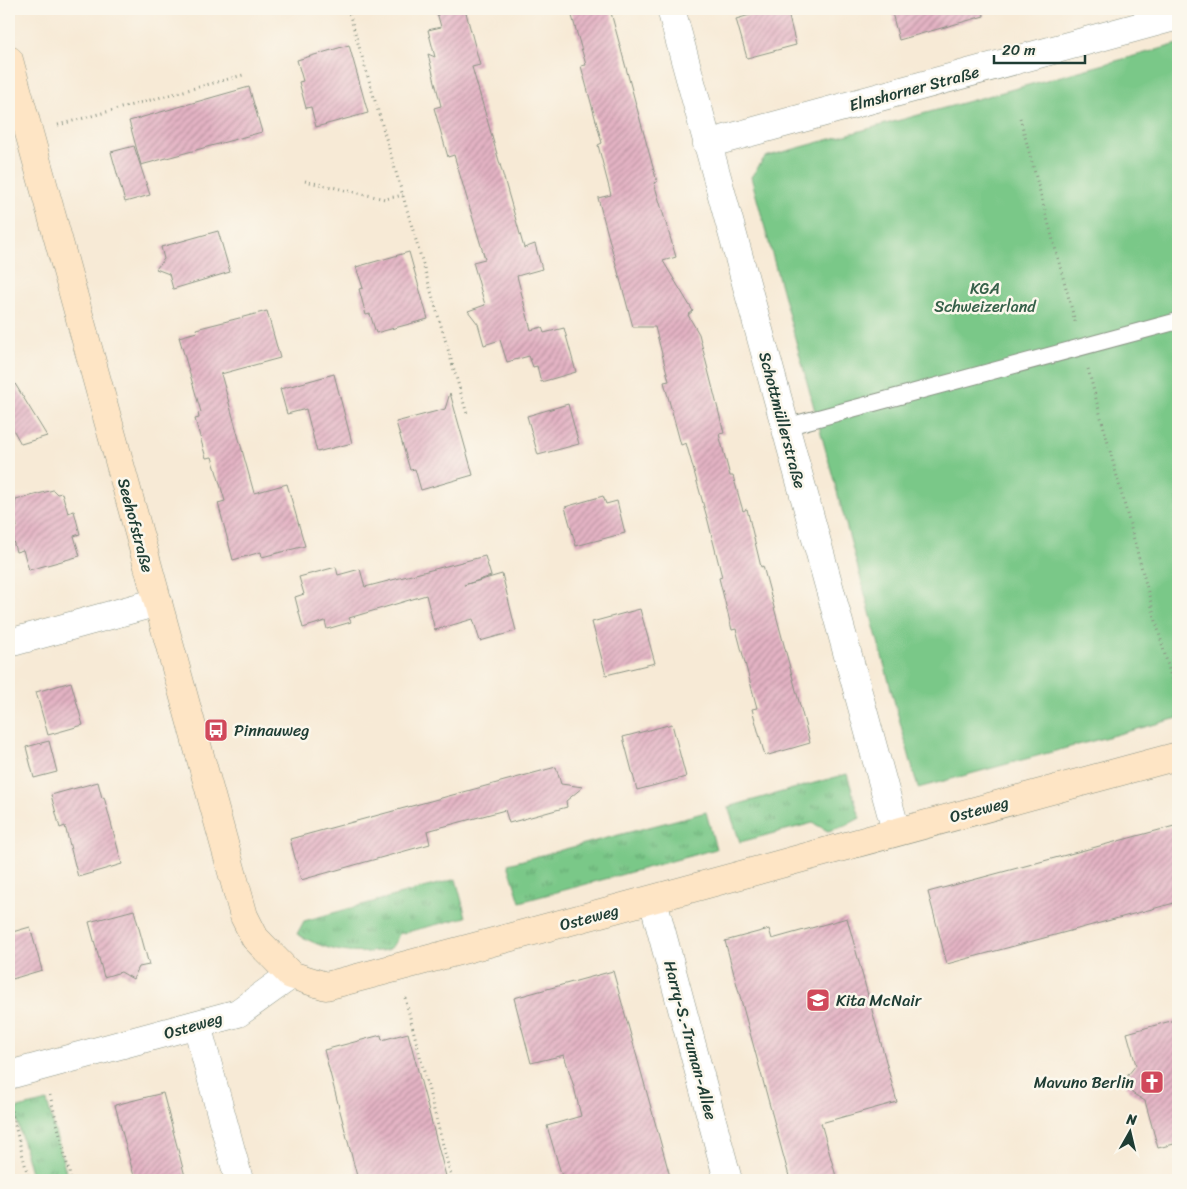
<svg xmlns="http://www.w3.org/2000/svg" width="1187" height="1189" viewBox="0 0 1187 1189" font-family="Sriracha,sans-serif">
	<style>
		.grass { fill: url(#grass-tufts); stroke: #4c825e }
		.garden { fill: #7ac888; stroke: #4c825e }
		.building { fill: url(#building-hatch) }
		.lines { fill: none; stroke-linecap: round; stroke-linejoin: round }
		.lane-casing { stroke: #8b9485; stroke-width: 18 }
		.street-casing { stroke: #8b9485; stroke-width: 29 }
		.secondary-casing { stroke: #8b9485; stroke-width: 29 }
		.path { stroke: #8b9485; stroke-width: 3; stroke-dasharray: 1 4; stroke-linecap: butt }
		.lane { stroke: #fff; stroke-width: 16 }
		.street { stroke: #fff; stroke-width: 28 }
		.secondary { stroke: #fee5c5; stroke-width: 28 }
		.labels { text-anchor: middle; stroke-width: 5; stroke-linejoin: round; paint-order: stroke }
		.street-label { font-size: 16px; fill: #1f3d34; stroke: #fbf7ec }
		.park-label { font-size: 16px; fill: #366049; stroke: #fbf7ec }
		.poi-label { font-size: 16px; fill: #1f3d34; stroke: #fbf7ec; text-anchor: start }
	</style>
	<defs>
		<pattern id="grass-tufts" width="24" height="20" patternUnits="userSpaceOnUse" patternTransform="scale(1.25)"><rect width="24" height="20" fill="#7ac888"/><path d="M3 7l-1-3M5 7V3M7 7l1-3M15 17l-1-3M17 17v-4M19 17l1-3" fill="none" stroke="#63a470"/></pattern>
		<pattern id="building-hatch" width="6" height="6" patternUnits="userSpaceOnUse" patternTransform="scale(1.25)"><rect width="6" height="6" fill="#e4b3c4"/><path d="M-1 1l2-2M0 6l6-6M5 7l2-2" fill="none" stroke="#b893a0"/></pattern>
	</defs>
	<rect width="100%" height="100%" fill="#fbf7ec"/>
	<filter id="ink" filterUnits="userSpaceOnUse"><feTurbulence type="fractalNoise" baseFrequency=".02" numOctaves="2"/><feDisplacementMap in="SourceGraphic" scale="10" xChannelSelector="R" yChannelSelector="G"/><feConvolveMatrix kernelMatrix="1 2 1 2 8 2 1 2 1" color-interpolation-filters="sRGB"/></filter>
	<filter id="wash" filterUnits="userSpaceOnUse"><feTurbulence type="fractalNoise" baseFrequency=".0096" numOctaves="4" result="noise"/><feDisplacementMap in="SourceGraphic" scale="20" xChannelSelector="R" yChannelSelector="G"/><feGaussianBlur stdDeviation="1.12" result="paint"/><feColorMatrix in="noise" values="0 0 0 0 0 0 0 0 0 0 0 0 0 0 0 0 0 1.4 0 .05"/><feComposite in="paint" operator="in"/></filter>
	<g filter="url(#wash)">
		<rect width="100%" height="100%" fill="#f7ead6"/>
		<!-- grass -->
		<path class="grass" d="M847 774 860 818 845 826 828 831 813 823 740 842 728 807Z
			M706 812 716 849 520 902 508 864Z
			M456 879 466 917 399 934C397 939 394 944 391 948 387 951 380 951 376 951 348 956 321 948 297 934L304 921Z
			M47 1101 68 1180H33L14 1109Z"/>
		<!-- garden -->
		<path class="garden" d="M1178 44V718L918 788 751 177 765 157Z"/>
		<g id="blocks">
			<!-- building -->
			<path class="building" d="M436 9H465L480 65 472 67 524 248 535 244 542 269 517 276 531 330 542 327 544 333 564 328 576 372 541 382 537 366 533 367 529 356 507 362 500 340 484 345 478 324 468 311 485 305 473 262 485 259 454 155 448 157 434 108 441 106 428 54 435 57 428 30 441 27Z
				M570 9H610L657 182 654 183 676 257 663 261 693 311 688 315 699 334 724 433 719 434 730 476H733L743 511 747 509 761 567 763 566 810 743 765 756 752 709 757 708 736 629 732 630 719 578 722 577 708 521 686 443 681 445 664 382 669 381 655 327H633L598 198 611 195 598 145 602 143 581 66 586 65Z
				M756 9H787L796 45 747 58 736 19 757 13Z
				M891 9H983L984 16 899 40Z
				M349 45 368 113 316 127 311 107 306 108 299 82 303 81 297 60Z
				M249 87 262 132 141 165 129 121Z
				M134 146 150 195 125 202 111 152Z
				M218 231 230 272 173 289 169 274 156 269 164 259 161 247Z
				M409 252 428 319 376 333 370 314 366 315 359 289 363 288 356 267Z
				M267 311 280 358 221 374 254 493 287 484 305 546 262 557 261 552 233 560 218 503 225 501 212 457 206 458 195 419 199 418 198 413 201 412 179 337 197 332 196 329Z
				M9 374 47 436 21 444 9 422Z
				M334 374 352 443 317 452 306 409 287 414 280 389Z
				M450 393 473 475 421 490 415 469 410 470 396 422 445 409Z
				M568 404 579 444 538 455 527 416Z
				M53 490 57 494 62 493 68 513 74 511 80 534 74 536 80 556 29 570 23 550 16 552 10 529 17 527 11 506H15L16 500Z
				M603 496 606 504 617 501 625 533 576 546 565 507Z
				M485 556 491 576 464 585 502 574 516 631 480 641 473 619 435 630 426 595 349 618 351 622 327 629 325 621 303 628 295 597 304 594 299 577 336 567 338 575 360 569 365 587Z
				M640 609 655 663 606 675 592 622Z
				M71 682 83 725 48 735 36 692Z
				M672 724 686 777 637 790 623 737Z
				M49 741 57 772 34 778 26 747Z
				M556 767 561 784 583 787 566 801 567 807 509 823 505 810 427 831 430 844 301 880 290 839Z
				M98 782 102 798 104 797 122 864 78 877 65 826 60 828 51 795Z
				M1178 825V902L947 964 928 892Z
				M134 910 149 965 139 967 133 979 121 972 104 977 89 922Z
				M847 918 897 1102 821 1123 837 1180H790L725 941 769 929 772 939Z
				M30 927 42 970 9 980V933Z
				M613 971 640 1068 671 1180H563L547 1126 581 1116 574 1087 564 1055 531 1063 514 998Z
				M1178 1019V1143L1158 1148 1145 1101 1132 1093 1126 1085 1128 1075 1136 1065 1127 1033Z
				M408 1033 447 1180H358L324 1050 381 1035 382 1040Z
				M163 1093 186 1180H135L115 1105Z"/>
		</g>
	</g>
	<g filter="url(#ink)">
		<use href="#blocks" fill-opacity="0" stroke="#8b9485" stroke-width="1"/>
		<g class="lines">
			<!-- lane casing -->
			<g class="lane-casing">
				<path id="lane" d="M785 427 1178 321"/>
			</g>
			<!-- street casing -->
			<g class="street-casing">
				<path id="street" d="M671 9 896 831
					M707 144 1178 16
					M9 643 158 602
					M653 900 728 1180
					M197 1025 239 1180
					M9 1075 238 1013 291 975"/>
			</g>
			<!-- secondary casing -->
			<g class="secondary-casing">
				<path id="secondary" d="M9 60 244 916 255 938 291 975 326 986C611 912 894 832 1178 756"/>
			</g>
			<!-- path -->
			<path class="path" d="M348 9 467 414
				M1020 118 1076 325
				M58 125 243 75
				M305 181 385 199 403 195
				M1088 369 1175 692
				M405 998 452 1180
				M50 1095 71 1180
				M10 1106 29 1180"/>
			<!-- lane -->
			<use href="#lane" class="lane"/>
			<!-- street -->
			<use href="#street" class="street"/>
			<!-- secondary -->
			<use href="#secondary" class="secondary"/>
		</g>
	</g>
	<!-- icons -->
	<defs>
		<g id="bus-square" transform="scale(1.25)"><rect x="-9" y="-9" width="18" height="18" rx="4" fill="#d1495b" stroke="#fbf7ec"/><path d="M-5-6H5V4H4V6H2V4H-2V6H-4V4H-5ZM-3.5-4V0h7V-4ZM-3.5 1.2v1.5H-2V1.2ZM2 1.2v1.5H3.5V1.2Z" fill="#fff"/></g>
		<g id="school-square" transform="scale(1.25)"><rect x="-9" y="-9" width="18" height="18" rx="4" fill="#d1495b" stroke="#fbf7ec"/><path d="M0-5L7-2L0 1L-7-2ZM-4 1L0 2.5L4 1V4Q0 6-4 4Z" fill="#fff"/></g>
		<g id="church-square" transform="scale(1.25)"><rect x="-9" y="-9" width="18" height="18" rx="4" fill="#d1495b" stroke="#fbf7ec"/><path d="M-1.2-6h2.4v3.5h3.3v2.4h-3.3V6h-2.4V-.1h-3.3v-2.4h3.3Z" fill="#fff"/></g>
	</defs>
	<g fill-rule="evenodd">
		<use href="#bus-square" x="216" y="730"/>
		<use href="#school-square" x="818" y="1000"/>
		<use href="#church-square" x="1152" y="1082"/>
	</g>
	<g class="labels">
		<!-- street labels -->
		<g class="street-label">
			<text transform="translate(914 88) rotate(-15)" y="6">Elmshorner Straße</text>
			<text transform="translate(783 420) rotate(75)" y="6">Schottmüllerstraße</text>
			<text transform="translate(136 525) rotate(75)" y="6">Seehofstraße</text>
			<text transform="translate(979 809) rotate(-15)" y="6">Osteweg</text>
			<text transform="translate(589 917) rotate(-15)" y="6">Osteweg</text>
			<text transform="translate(193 1025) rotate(-16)" y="6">Osteweg</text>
			<text transform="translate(691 1040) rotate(75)" y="6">Harry-S.-Truman-Allee</text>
		</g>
		<!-- park labels -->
		<g class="park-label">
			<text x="985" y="294">KGA<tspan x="985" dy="18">Schweizerland</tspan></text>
		</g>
		<!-- poi labels -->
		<g class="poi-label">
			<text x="234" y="736">Pinnauweg</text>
			<text x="836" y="1006">Kita McNair</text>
			<text x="1134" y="1088" text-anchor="end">Mavuno Berlin</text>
		</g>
	</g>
	<!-- margin -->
	<rect width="1187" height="1189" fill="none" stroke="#fbf7ec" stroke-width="30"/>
	<!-- north arrow -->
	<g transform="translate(1130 1132) rotate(8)" stroke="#fbf7ec" stroke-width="4" paint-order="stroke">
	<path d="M0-4L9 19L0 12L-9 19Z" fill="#1f3d34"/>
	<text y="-8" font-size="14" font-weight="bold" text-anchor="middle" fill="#1f3d34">N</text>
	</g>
	<!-- scale -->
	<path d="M994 55v8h91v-8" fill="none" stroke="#1f3d34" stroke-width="2.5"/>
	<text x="1002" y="55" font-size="15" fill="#1f3d34" stroke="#fbf7ec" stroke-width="4" paint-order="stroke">20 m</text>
</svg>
